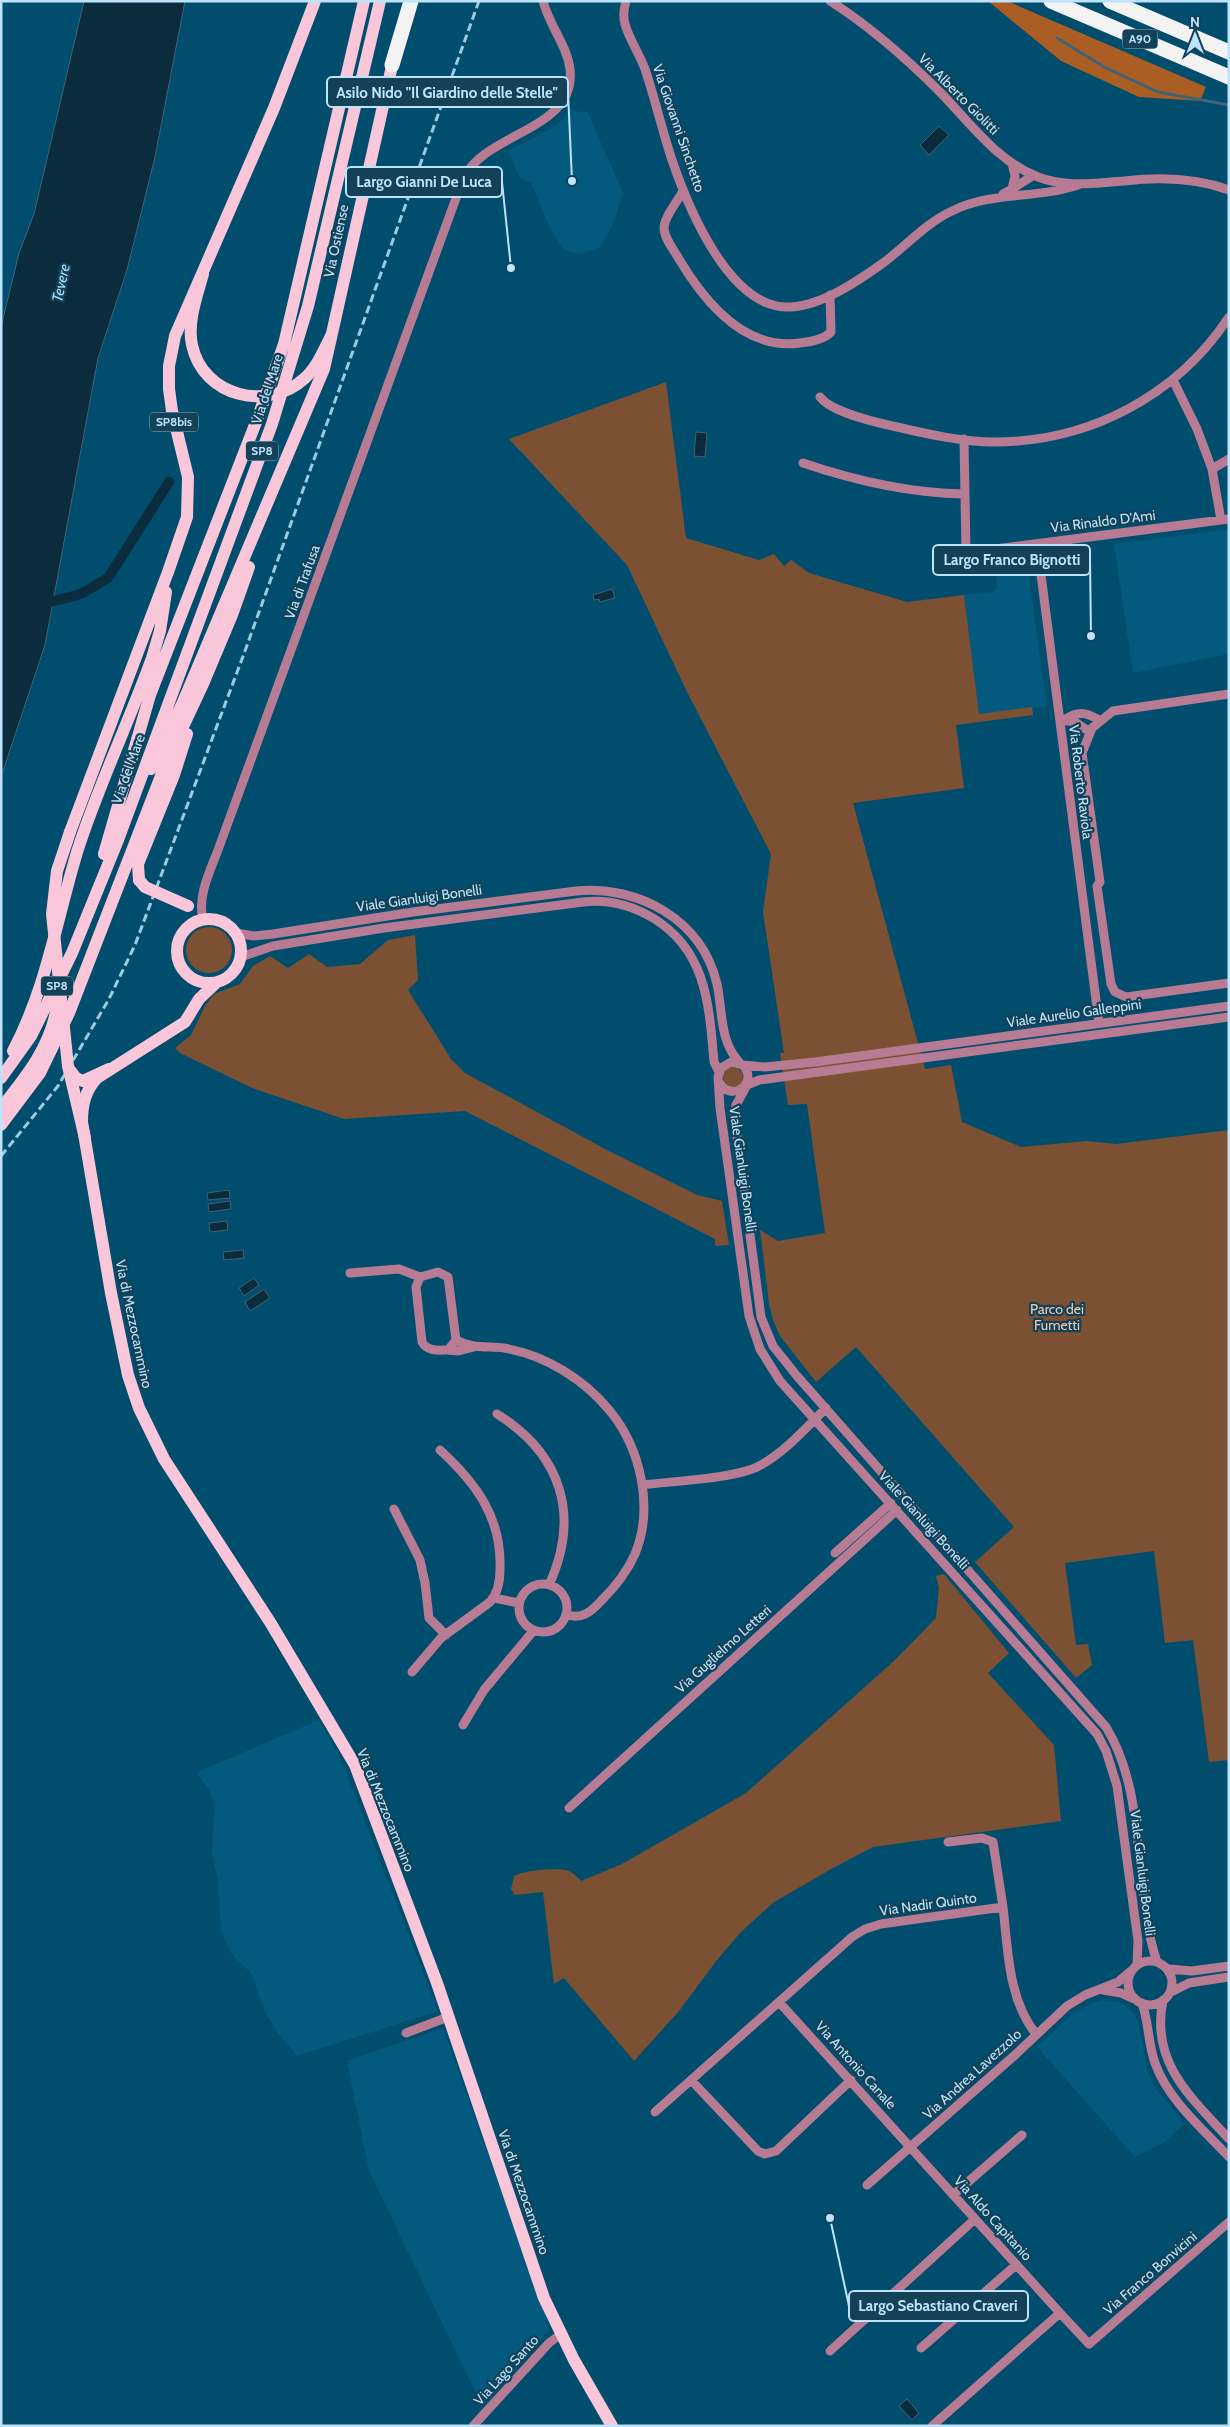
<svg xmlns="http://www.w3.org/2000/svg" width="1230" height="2427" viewBox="0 0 1230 2427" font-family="Cabin,sans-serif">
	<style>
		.built { fill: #045a7e }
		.green { fill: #7c5032 }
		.forest { fill: #aa5e23 }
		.water { fill: #0b2c3c; stroke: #406376 }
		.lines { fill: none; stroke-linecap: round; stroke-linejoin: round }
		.stream { stroke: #406376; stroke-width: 3 }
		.canal { stroke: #0b2c3c; stroke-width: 10 }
		.minor { stroke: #b77b93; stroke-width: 9 }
		.major { stroke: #f9c7d9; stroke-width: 12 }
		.highway { stroke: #f3f3f3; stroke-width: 15 }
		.rail { stroke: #9ccae3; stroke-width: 3; stroke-dasharray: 8 4; stroke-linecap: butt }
		.major-bridge { stroke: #f9c7d9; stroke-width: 12 }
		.labels { text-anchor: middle; stroke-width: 4.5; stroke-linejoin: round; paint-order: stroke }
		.shield { fill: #134158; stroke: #8ab3cb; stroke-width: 1 }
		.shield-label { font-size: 12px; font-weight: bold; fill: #bde4fc }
		.street-label { font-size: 14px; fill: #bde4fc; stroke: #134158 }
		.park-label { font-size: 14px; fill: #f1c7ac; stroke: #134158 }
		.water-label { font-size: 15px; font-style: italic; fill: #afddf8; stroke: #134158 }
		.leader { fill: none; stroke: #bde4fc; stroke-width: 2 }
		.callout-dot { fill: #bde4fc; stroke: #134158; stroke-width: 2 }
		.callout { fill: #134158; stroke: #bde4fc; stroke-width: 2 }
		.callout-label { font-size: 15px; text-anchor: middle; font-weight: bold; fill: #bde4fc }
	</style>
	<rect width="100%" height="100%" fill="#004d6d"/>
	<!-- built -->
	<path class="built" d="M570 108 579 112 587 111 623 193 612 226 600 247 581 254 564 250 550 228 531 183 520 178 508 151 556 126 564 118Z
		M1229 529V654L1133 673 1114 544Z
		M996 560 1018 563 1023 566 1029 577 1047 706 979 714 964 595 993 592 997 588Z
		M319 1720 342 1762 438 2011 297 2056 278 2033 263 2009 252 1974 232 1955 221 1932 218 1881 212 1853 214 1805 209 1789 198 1774 200 1771Z
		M1103 2000 1123 2003 1134 2014 1138 2022 1148 2073 1156 2089 1185 2124 1163 2143 1135 2157 1037 2047 1074 2013 1092 2003Z
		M443 2028 550 2329 483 2408 369 2171 347 2061Z"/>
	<!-- green -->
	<path class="green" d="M666 382 686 538 759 560 774 554 784 566 791 560 809 573 907 602 964 595 979 714 1032 707 1033 715 956 725 964 788 853 803 925 1069 951 1065 962 1122 1021 1147 1087 1141 1116 1144 1229 1130V1760L1209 1762 1193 1640 1165 1643 1154 1551 1065 1563 1076 1645 1088 1644 1092 1665 1076 1678 975 1562 1014 1527 856 1347 816 1382 780 1336 773 1320 769 1303 760 1230 778 1241 825 1233 807 1104 788 1105 780 1053H784L763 912 771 854 688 694 627 565 509 439Z
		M186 950a23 23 0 1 1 46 0a23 23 0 1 1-46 0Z
		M415 935 418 980 408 990 451 1059 465 1073 607 1150 697 1195 722 1201 729 1245 715 1246V1239L465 1111 344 1119 252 1088 180 1053 175 1048 191 1035 205 1006 214 994 240 984 253 966 270 956 288 968 309 954 327 967 360 964 388 940Z
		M723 1077a10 10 0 1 1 20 0a10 10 0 1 1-20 0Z
		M944 1574 1009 1653 988 1673 1054 1745 1061 1821 873 1847 833 1868 774 1902 740 1933 717 1960 679 2011 634 2061 564 1978 554 1984 543 1892 515 1895 511 1889 514 1876C524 1870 554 1868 566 1870 571 1871 578 1877 581 1881L622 1864 746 1793 895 1660 936 1618 939 1588 936 1576Z"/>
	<!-- forest -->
	<path class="forest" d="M988 1H1007L1206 87 1200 101 1139 97 1061 61Z"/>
	<!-- water -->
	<path class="water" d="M84 1H185L155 157 127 270 98 358 45 645 1 777V327L19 253 34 214Z
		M939 126 949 135 929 155 920 145Z
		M696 432 707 433 705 457 694 456Z
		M612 589 615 598 600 602 599 599 594 600 593 595Z
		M229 1190 230 1198 208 1200 207 1193Z
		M230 1201 231 1209 209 1212 208 1204Z
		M227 1221 228 1230 210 1232 209 1223Z
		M243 1250 244 1258 224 1260 223 1252Z
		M254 1278 259 1285 244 1296 239 1288Z
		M264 1289 270 1298 250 1311 245 1302Z
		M907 2399 919 2413 912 2420 899 2406Z"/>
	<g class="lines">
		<!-- stream -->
		<path class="stream" d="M1057 38 1106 68 1158 92 1229 105"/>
		<!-- canal -->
		<path class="canal" d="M39 605 81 594 108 578 169 482"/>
		<!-- minor -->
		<path class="minor" d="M626 1C624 8 623 17 625 24 629 39 639 53 645 69 655 99 662 130 672 160 688 207 730 311 791 307 823 305 858 281 883 263 906 246 926 223 952 211 992 191 1037 199 1078 185
			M830 1C871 27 907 59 941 93 970 123 997 161 1038 177 1067 188 1094 183 1124 181 1158 177 1196 178 1229 190
			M1012 189 1034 175
			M683 191C678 201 664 217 664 228 664 238 674 250 679 259 704 301 744 351 800 343 810 342 824 339 831 332L830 295
			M1003 194 1012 189 1015 176 1012 163
			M1173 380 1197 429 1212 469 1221 520
			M820 397C831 412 878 423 897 427 927 434 963 442 994 442 1089 442 1177 396 1229 317
			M964 439 966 553
			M803 463C856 481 908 493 964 494
			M1212 469 1229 459
			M1037 544 1099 1023
			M980 551 1229 519
			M1229 694 1113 711 1092 728 1082 753 1100 882 1097 886 1111 984 1115 992 1126 997 1229 983
			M1066 719C1079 710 1088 713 1101 721
			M1062 720 1075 722 1090 732
			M203 919C197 897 210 871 218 850L463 179C484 132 577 131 570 69 567 45 549 25 543 1
			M236 933 254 936 273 934 413 912 576 891C639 885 702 920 717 984 723 1012 719 1041 740 1063
			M241 957 273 946 384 928 583 902C608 899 631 905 653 918 707 951 709 1005 714 1062L719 1072
			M743 1065 765 1067 815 1062 1229 1006
			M718 1080C728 1104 760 1085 743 1065L731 1062 721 1068 718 1077 720 1108 749 1316 760 1349 780 1381 1097 1734 1106 1751 1117 1786 1138 1941 1137 1965
			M438 1272 448 1277 456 1340 448 1350C438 1350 428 1352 422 1342L416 1287 420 1277Z
			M350 1273 399 1269 420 1277
			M456 1340C472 1349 487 1346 504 1348 545 1355 584 1379 610 1411 641 1449 654 1508 635 1554 627 1572 615 1587 602 1600 592 1611 581 1621 566 1614
			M448 1350 458 1351 474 1347
			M497 1414C561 1454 581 1515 549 1585
			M642 1485C672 1481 734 1479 759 1466 784 1453 806 1428 826 1408
			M394 1509 420 1560 425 1583 429 1618 446 1635
			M835 1553 891 1503
			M519 1608a24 24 0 1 1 48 0a24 24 0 1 1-48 0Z
			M494 1598 519 1603
			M412 1672 441 1638 490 1602C498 1593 500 1581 500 1569 502 1518 476 1483 440 1450
			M463 1725 484 1690 534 1630
			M569 1808 897 1510
			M948 1842 982 1838 993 1842 1003 1907
			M1128 1983a22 22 0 1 1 44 0a22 22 0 1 1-44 0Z
			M1157 1962C1132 1887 1148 1795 1106 1727L797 1376 773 1346 761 1317 734 1115 736 1105 747 1085 759 1080 1229 1017
			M1169 1969 1192 1971 1229 1966
			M1103 1990 1121 1993 1134 1999
			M1171 1992 1189 1983 1229 1977
			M1163 2000C1150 2063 1191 2097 1229 2139
			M779 2002 1060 2313
			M1142 2003C1149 2023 1148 2044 1155 2063 1168 2100 1203 2129 1229 2157
			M406 2033 448 2017
			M691 2080 758 2151 765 2154 776 2151 851 2080
			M655 2112 852 1937 865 1929 881 1924 1003 1907C1008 1950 1008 1999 1036 2034
			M867 2185 1015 2055 1067 2006 1085 1995 1118 1982 1131 1971
			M953 2195 1022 2135
			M921 2348 1016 2265
			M830 2351 975 2219
			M473 2426 549 2343 561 2334
			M932 2426 1060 2313 1089 2344 1229 2222"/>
		<!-- major -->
		<path class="major" d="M151 769 183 702 324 369 394 57
			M70 832 168 572 187 517 188 477 172 411 169 389V366L175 336 274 108 315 1
			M104 854 150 695 258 417 284 344 364 1
			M139 880 138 864 174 775 187 734
			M177 951a32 32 0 1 1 64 0a32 32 0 1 1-64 0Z
			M217 982 199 999 185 1022 97 1078C85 1091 82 1105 82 1122L111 1293 128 1375 139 1408 164 1459 270 1622 355 1765 437 1983 544 2298 574 2360 612 2426
			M13 1051C47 987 57 917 78 849 99 784 129 722 152 658L160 631 166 592
			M1 1078 31 1036 72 953 118 840 272 424 308 306 380 1
			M1 1125 40 1073 69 1013 166 763 203 684 232 615 249 567"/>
		<!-- highway -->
		<path class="highway" d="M1051 1 1229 77
			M1110 1 1229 52
			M392 65 411 1"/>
		<!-- rail -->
		<path class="rail" d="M1 1156 58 1086 109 999 135 945 245 651 479 1"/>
		<!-- major-bridge -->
		<path class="major-bridge" d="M203 274C197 296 187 322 192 345 203 397 268 412 305 378 317 367 324 350 331 336
			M70 832 57 871 52 914 68 1066 85 1138
			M139 880 145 887 188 906
			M69 1069 76 1078 83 1081 109 1069
			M1 1108C26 1077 52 1045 57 1005"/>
	</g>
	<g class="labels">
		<!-- shield labels -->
		<g class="shield">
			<rect x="1122.5" y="29.5" width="35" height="19" rx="4"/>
			<rect x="150" y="412.5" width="48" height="19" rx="4"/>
			<rect x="246" y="441.5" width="32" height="19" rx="4"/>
			<rect x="41" y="976.5" width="32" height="19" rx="4"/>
		</g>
		<g class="shield-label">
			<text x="1140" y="43">A90</text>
			<text x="174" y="426">SP8bis</text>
			<text x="262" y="455">SP8</text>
			<text x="57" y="990">SP8</text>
		</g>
		<!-- street labels -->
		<g class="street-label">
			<text transform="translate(959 94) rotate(45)" y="5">Via Alberto Giolitti</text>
			<text transform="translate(679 128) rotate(71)" y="5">Via Giovanni Sinchetto</text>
			<text transform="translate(336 241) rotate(-78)" y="5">Via Ostiense</text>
			<text transform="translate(267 389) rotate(-72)" y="5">Via del Mare</text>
			<text transform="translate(1103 521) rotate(-7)" y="5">Via Rinaldo D'Ami</text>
			<text transform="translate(302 582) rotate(-70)" y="5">Via di Trafusa</text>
			<text transform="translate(128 769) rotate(-70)" y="5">Via del Mare</text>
			<text transform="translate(1081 782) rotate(83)" y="5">Via Roberto Raviola</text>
			<text transform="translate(419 898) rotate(-8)" y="5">Viale Gianluigi Bonelli</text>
			<text transform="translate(1074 1013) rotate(-8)" y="5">Viale Aurelio Galleppini</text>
			<text transform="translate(743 1169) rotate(82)" y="5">Viale Gianluigi Bonelli</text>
			<text transform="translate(134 1324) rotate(78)" y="5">Via di Mezzocammino</text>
			<text transform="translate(924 1520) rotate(48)" y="5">Viale Gianluigi Bonelli</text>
			<text transform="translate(723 1649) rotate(-42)" y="5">Via Guglielmo Letteri</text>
			<text transform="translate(386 1810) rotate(68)" y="5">Via di Mezzocammino</text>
			<text transform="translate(1143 1873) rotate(83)" y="5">Viale Gianluigi Bonelli</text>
			<text transform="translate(928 1904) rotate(-8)" y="5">Via Nadir Quinto</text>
			<text transform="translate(856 2065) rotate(48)" y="5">Via Antonio Canale</text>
			<text transform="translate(972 2074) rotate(-42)" y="5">Via Andrea Lavezzolo</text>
			<text transform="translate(524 2192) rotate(71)" y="5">Via di Mezzocammino</text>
			<text transform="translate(993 2218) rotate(48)" y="5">Via Aldo Capitanio</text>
			<text transform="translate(1150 2273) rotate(-41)" y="5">Via Franco Bonvicini</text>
			<text transform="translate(506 2370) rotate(-48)" y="5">Via Lago Santo</text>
		</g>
		<!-- park labels -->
		<g class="park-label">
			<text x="1057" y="1314">Parco dei<tspan x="1057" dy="16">Fumetti</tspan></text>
		</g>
		<!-- water labels -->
		<g class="water-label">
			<text transform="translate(61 283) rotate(-78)" y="5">Tevere</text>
		</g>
	</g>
	<!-- callouts -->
	<path class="leader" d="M572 181L568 92M511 268L502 182M1091 636L1090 560M830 2218L849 2306"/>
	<g class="callout-dot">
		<circle cx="572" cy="181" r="5"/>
		<circle cx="511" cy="268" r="5"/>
		<circle cx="1091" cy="636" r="5"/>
		<circle cx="830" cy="2218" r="5"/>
	</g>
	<g class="callout">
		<rect x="327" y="77" width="241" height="30" rx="5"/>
		<rect x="346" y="167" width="156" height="30" rx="5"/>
		<rect x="933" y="545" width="157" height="30" rx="5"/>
		<rect x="849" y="2291" width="179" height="30" rx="5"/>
	</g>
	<g class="callout-label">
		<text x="447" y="98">Asilo Nido "Il Giardino delle Stelle"</text>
		<text x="424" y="187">Largo Gianni De Luca</text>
		<text x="1012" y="565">Largo Franco Bignotti</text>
		<text x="938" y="2311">Largo Sebastiano Craveri</text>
	</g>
	<!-- border -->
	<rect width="1230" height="2427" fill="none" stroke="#bde4fc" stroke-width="5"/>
	<!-- north arrow -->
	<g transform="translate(1195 35)" stroke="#134158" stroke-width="4" paint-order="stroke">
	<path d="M0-4L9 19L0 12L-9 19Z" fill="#bde4fc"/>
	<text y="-8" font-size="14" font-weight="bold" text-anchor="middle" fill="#bde4fc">N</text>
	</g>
</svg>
